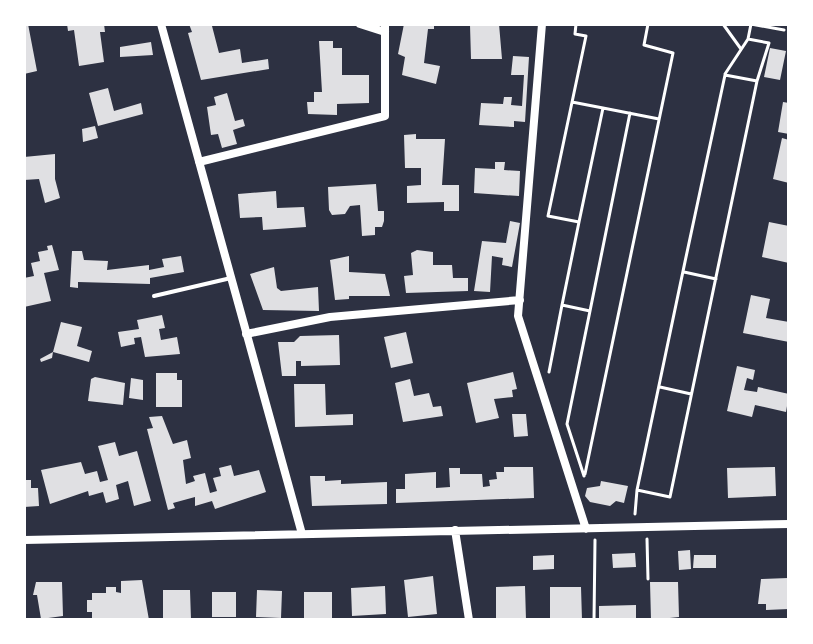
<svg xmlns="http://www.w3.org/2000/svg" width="813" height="644" viewBox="0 0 813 644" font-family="'DejaVu Sans',sans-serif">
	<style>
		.building { fill: #e0e0e3 }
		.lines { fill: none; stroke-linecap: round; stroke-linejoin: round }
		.path { stroke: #fff; stroke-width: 3 }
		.service { stroke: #fff; stroke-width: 4 }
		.minor { stroke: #fff; stroke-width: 8 }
	</style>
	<rect width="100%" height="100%" fill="#2d3142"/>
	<!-- building -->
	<path class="building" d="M24 24H28L37 71 24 74Z
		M67 24H104L105 32H100L104 62 79 66 74 30 68 31Z
		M189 24 212 26 219 53 240 49 242 63 268 59 269 69 201 80 188 33 192 32Z
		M404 24H434V29H428L424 63 440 66 436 84 402 75 405 57 398 54Z
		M499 24 502 59H471L470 25Z
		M319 41H333V48H342V75H369V103L337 104V115L308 114 307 102H314V92H322Z
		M151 42 153 55 120 57V47Z
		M770 48 786 51 780 80 764 77Z
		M513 56 529 57 525 122 514 121V127L479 125 481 103 503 104 504 97H512L511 105 522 106 524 75H511Z
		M108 88 114 111 141 103 143 114 98 126 89 93Z
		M227 93 235 121 243 119 245 126 233 130 237 144 222 148 218 134 211 135 207 107 216 105 214 97Z
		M783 102 789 103V134L778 132Z
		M95 126 98 138 83 142 82 129Z
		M416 134V139H445L442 185H459V211H444V202L407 203V186L421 185V168H405L404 135Z
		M782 138 789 140V183L773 179Z
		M55 154V179L60 198 45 203 39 179 24 180V157Z
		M495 162H505L504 170 520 171 519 196 474 193 475 168 495 169Z
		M376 184 378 211H384V221L382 227H375V235L362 236 360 205 350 206 345 214 332 215 329 210 328 187Z
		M276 191 277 208 304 207 306 227 263 230 262 217 240 218 238 194Z
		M510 221 520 223 512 267 502 265 503 258 492 256 490 292 474 291 482 241 506 243Z
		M769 222 789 226V263L762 257Z
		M52 245 59 270 44 273 51 301 24 307V278L34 276 31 263 40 261 38 252 48 250 47 246Z
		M417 250 433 252V265H452L453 278H468V291L406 293 404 276 413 275 411 253Z
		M72 251H82L84 260 108 261 107 270 149 265V270L164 267 162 259 181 256 184 272 150 278V284L78 282V288L70 287Z
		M349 256V272L385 274 390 296H349V299L335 300 330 260Z
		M274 267 277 288 281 291 318 287 319 311 263 310 250 274Z
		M751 295 770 299 766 318 789 322V342L743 333Z
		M162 315 165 328 159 329 161 340 177 337 180 354 145 357 141 337 134 338 135 344 121 347 118 332 139 329 137 320Z
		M61 322 82 327 77 346 92 351 89 362 53 352 52 358 41 362 40 359 53 352Z
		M406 332 413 363 391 368 384 337Z
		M339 335 340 365 301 366V361H296V376H282L278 342H294L300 336Z
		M737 366 755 370 753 380 747 378 744 390 757 392 758 387 789 394 786 412 755 405 752 417 727 411Z
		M513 372 517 389 512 390 513 397 494 399 499 418 476 423 467 383Z
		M156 373H177V380H182V407H156Z
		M95 377 125 383 123 405 88 401 91 379Z
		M131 378 143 380V400L129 398Z
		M410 379 414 396 429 393 433 407 441 406 443 416 403 422 395 383Z
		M294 384H325L326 415 353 414V425L295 427Z
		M512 414H526L528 436 514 437Z
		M162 416 173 444 187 440 191 458 183 460 186 484 195 481 193 476 205 473 210 493 217 491 213 478 221 476 219 468 231 465 234 476 259 470 266 492 215 509 212 501 195 506V497L173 503 175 508 168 510 147 429 153 428 149 417Z
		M115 442 119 456 137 451 151 501 134 506 128 481 116 485 119 499 106 503 103 492 89 496 88 491 50 504 41 470 81 462 85 474 97 471 100 482 108 480 98 446Z
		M504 467H533L534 498 396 503V489H405V474L436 472V488L450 487 449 468H460V474H482L483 487 490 486 489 480 497 479 496 472H504Z
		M775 467 776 496 728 498 727 468Z
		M310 476H325V481L341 480V484L387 482V504L312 506Z
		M24 480H31V488H38L39 506 24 507Z
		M601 481 628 486 624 503 616 501 610 506 590 502 585 496 587 488 600 486Z
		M690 550 691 569 679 570 678 551Z
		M635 553 636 567 613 568 612 554Z
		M554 555V569L533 570V556Z
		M694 555H716V568H693Z
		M433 576 437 614 408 617 404 580Z
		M788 578 789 609 766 610V604H758L761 579Z
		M142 580 149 620H92V612H87V600H92V593H106V587H116V592L121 593V581Z
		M36 582H62L63 616 41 619 37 595H33Z
		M650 582H678L679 617 651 620Z
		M385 586 386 614 352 616 351 588Z
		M525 586 526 620H496V587Z
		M550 587H581L582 620H550Z
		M163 590H190L191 620H163Z
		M257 590 282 591 281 618 256 617Z
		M212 592H236V617H212Z
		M304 592H332V620H304Z
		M636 605V620H599V606Z"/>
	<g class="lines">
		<!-- path -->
		<path class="path" d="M576 24 575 34 586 36 548 216 579 222 562 305 590 311 567 424 584 476
			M723 24 741 49
			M751 24 784 30
			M748 39 751 24
			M725 74 748 39 769 43 757 81
			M572 102 603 108
			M579 222 603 108 659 119
			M684 272 716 279
			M590 311 630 113
			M549 372 562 305
			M660 387 691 394
			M585 474 673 53 644 45 648 24
			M635 514 637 490C666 352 695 213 725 75L757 81 670 497 637 490
			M647 539 648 579
			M594 620 595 540"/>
		<!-- service -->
		<path class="service" d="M154 296 231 278"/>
		<!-- minor -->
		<path class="minor" d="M161 24 302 534
			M360 24 385 32
			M542 24 518 316 586 529
			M199 162 385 116V24
			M246 334 330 317 520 300
			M455 530 469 620
			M24 540 789 524"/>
	</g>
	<!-- border -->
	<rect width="813" height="644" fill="none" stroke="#ffffff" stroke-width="52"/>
</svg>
